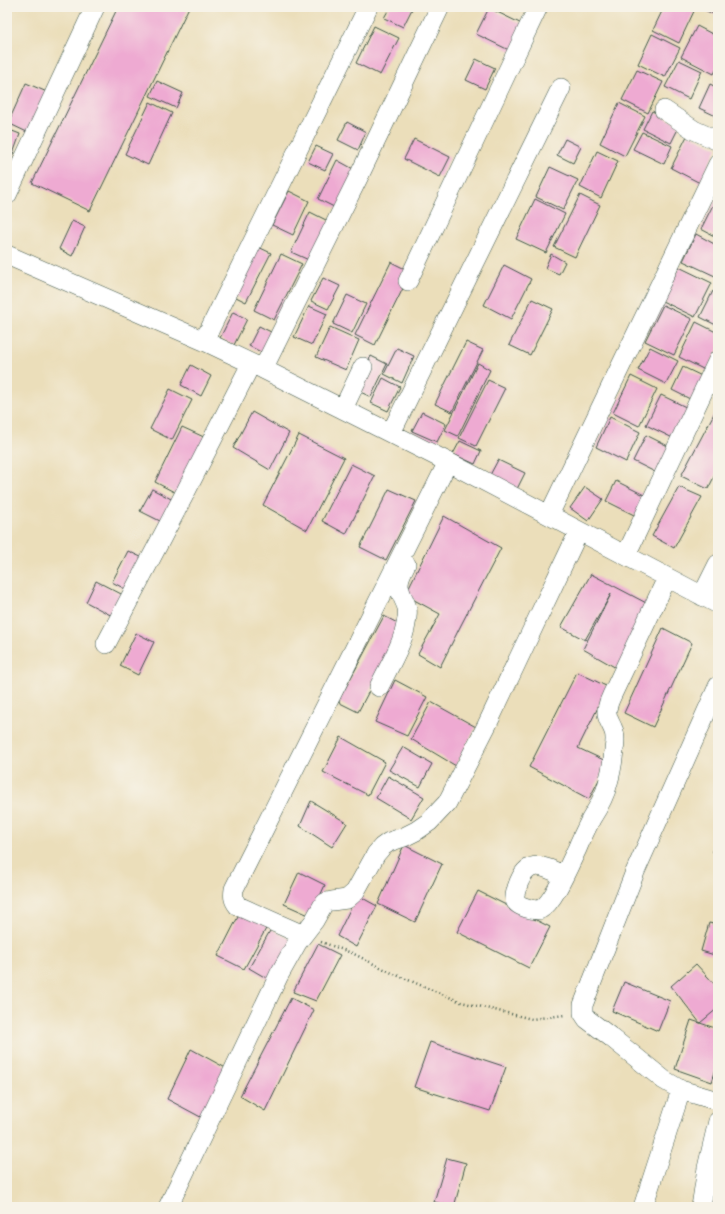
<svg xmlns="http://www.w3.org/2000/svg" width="725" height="1214" viewBox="0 0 725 1214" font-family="Pangolin,sans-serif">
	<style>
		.building { fill: #eeaad2 }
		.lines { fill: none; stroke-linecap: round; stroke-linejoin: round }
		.minor-casing { stroke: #3e5548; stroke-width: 20 }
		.path { stroke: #3e5548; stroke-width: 2.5; stroke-dasharray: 1 3; stroke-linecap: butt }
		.minor { stroke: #fff; stroke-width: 19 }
	</style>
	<rect width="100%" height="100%" fill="#f7f3e8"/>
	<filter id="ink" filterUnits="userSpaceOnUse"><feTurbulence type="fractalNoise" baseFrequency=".025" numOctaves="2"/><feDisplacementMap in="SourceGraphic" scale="8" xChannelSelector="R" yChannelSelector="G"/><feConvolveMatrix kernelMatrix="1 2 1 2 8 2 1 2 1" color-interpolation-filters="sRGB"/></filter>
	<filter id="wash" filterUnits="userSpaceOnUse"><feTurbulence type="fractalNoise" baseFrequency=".012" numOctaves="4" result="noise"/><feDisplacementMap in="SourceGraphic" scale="16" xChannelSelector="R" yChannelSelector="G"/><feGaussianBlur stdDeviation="0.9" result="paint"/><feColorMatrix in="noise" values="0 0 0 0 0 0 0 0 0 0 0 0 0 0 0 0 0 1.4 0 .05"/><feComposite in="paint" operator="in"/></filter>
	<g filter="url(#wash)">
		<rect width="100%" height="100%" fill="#ebdeba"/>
		<g id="blocks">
			<!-- building -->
			<path class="building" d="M118 7H189L90 211 32 183Z
				M390 7H413L403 27 384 18Z
				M664 7H696L679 43 653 30Z
				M703 7H718V16L702 9Z
				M489 8 526 26 513 52 476 34Z
				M374 26 399 38 380 75 356 63Z
				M697 26 718 37V66L714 74 681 57Z
				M652 34 680 48 665 77 638 64Z
				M476 59 495 68 485 89 466 80Z
				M679 60 702 71 689 99 665 87Z
				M637 70 663 82 648 113 622 100Z
				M718 76V85L714 83Z
				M157 81 183 93 176 108 150 96Z
				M26 83 47 92 29 133 8 123Z
				M710 84 718 88V117L699 108Z
				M150 102 172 113 148 165 125 154Z
				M619 103 645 116 625 156 600 143Z
				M652 111 680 125 671 143 643 129Z
				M347 122 366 132 358 150 338 140Z
				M7 129 20 134 7 171Z
				M642 132 672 146 664 164 633 149Z
				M688 134 717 148 700 183 671 168Z
				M414 139 450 157 440 177 404 159Z
				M565 139 581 147 573 163 557 155Z
				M316 146 333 154 325 170 308 162Z
				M597 151 618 161 601 198 580 187Z
				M337 160 357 171 338 209 318 199Z
				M550 167 578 180 563 210 536 197Z
				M289 191 309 201 293 235 272 225Z
				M580 195 600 205 575 257 554 247Z
				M535 199 565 214 546 253 516 239Z
				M716 199 718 200V238L701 229Z
				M310 212 330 222 311 261 291 252Z
				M72 221 85 227 72 256 59 249Z
				M696 234 718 246V269L715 276 683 261Z
				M252 244 271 253 246 302 228 293Z
				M281 254 302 264 274 320 254 310Z
				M551 254 565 262 559 274 545 268Z
				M391 262 411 272 375 345 355 335Z
				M504 265 531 279 511 319 484 305Z
				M679 267 712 283 695 317 662 301Z
				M323 278 340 286 328 309 311 301Z
				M713 291 718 293V326L700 317Z
				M347 295 366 304 352 333 333 324Z
				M532 299 553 309 530 355 509 345Z
				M663 305 692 319 674 355 645 341Z
				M309 306 327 314 312 345 294 337Z
				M233 312 247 319 234 345 220 338Z
				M696 322 718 333V349L707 371 679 357Z
				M259 326 275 334 265 354 249 346Z
				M330 327 359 340 346 370 316 357Z
				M466 342 483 350 452 412 435 404Z
				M650 347 678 361 666 384 638 370Z
				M397 348 414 356 402 383 384 374Z
				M371 356 387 364 371 397 354 389Z
				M478 363 490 370 458 436 445 430Z
				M191 365 211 376 201 396 181 385Z
				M683 367 706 378 694 401 672 390Z
				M631 376 657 389 639 426 613 413Z
				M383 378 400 387 388 411 371 403Z
				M488 380 505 388 476 446 459 438Z
				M170 389 192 400 172 440 150 429Z
				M661 395 692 410 677 440 646 425Z
				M718 406V469L708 489 681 476Z
				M252 412 289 433 270 470 233 448Z
				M422 412 446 424 437 442 412 431Z
				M610 417 640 432 626 462 596 447Z
				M182 427 206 438 178 494 155 482Z
				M299 435 344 458 307 530 263 505Z
				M646 435 674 449 661 475 633 461Z
				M460 441 481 451 475 464 453 454Z
				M498 460 525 473 517 489 490 475Z
				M351 464 375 476 346 534 322 521Z
				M616 481 646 496 636 516 606 501Z
				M585 487 603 499 588 521 570 508Z
				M679 487 702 497 674 548 652 536Z
				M152 489 175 501 164 523 140 511Z
				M389 489 416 501 386 560 360 547Z
				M444 516 501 548 461 625 440 667 418 654 440 614 405 595Z
				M128 551 143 558 127 590 112 582Z
				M591 574 652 606 618 669 583 649 611 594 585 640 561 627Z
				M96 581 127 597 116 618 86 602Z
				M384 616 405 627 387 657 358 712 338 702Z
				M663 628 692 643 653 727 624 713Z
				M136 633 154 642 138 675 120 666Z
				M577 672 608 687 578 748 608 762 589 799 529 767Z
				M395 680 427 697 407 736 375 722Z
				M431 702 476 727 456 766 411 739Z
				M341 737 385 762 368 795 323 772Z
				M403 747 432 764 420 787 389 770Z
				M388 776 424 797 411 819 376 798Z
				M311 801 347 823 332 847 300 826Z
				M718 837V854L712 851Z
				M404 845 442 864 415 922 378 904Z
				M299 872 325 885 311 916 284 904Z
				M478 891 550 927 529 968 457 932Z
				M357 895 377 906 356 947 337 936Z
				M241 911 268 925 244 969 218 956Z
				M709 923 718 925V956L701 951Z
				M271 929 295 942 273 982 249 968Z
				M318 944 340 955 316 1001 293 992Z
				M696 964 718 988V1008L700 1023 671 986Z
				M624 982 670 1001 658 1031 612 1011Z
				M291 998 314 1010 265 1111 240 1096Z
				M691 1020 718 1029V1062L712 1082 675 1069Z
				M430 1042 506 1067 490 1111 414 1087Z
				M191 1049 233 1072 208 1121 167 1099Z
				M447 1158 466 1163 454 1207 434 1202Z"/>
		</g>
	</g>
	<g filter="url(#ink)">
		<use href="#blocks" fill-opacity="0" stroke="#3e5548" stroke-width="1"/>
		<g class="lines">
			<!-- minor casing -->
			<g class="minor-casing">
				<path id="minor" d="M664 110 694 130 718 141
					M7 195 95 7
					M7 255 204 341 263 369 448 462 718 604
					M408 281 538 7
					M204 341 368 7
					M263 369 359 176 440 7
					M343 409 363 367
					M391 433 561 88
					M549 515 718 164
					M626 555 718 360
					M702 596 718 564
					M106 644 183 497 251 364
					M718 686 635 872 583 1005V1013L587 1019 612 1038 664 1080 681 1090 718 1101
					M379 687C388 668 403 644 406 624 407 619 408 613 407 608 405 600 399 593 399 584 399 577 403 570 406 564
					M564 876C546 867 529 857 519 882 517 887 514 895 515 900 516 906 536 912 541 909 554 902 570 863 577 849 581 839 586 829 591 819 598 808 605 796 608 783 611 773 613 761 614 750 615 744 616 735 613 729 610 722 606 717 607 709 608 704 610 699 612 695L667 578
					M303 935 238 906C233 900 233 896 234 889L448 462
					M168 1207 279 975 297 943 314 921 323 905 326 902 332 901 347 899 355 892 376 854 382 847 389 842 404 837 416 831 429 822 447 803 487 725 579 531
					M643 1207 681 1090
					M701 1207 707 1168 718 1121"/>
			</g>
			<!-- path -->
			<path class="path" d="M321 942 352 953 394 974 461 1002 532 1019 565 1015"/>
			<!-- minor -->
			<use href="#minor" class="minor"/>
		</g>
	</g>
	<!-- margin -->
	<rect width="725" height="1214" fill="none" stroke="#f7f3e8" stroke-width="24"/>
</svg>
